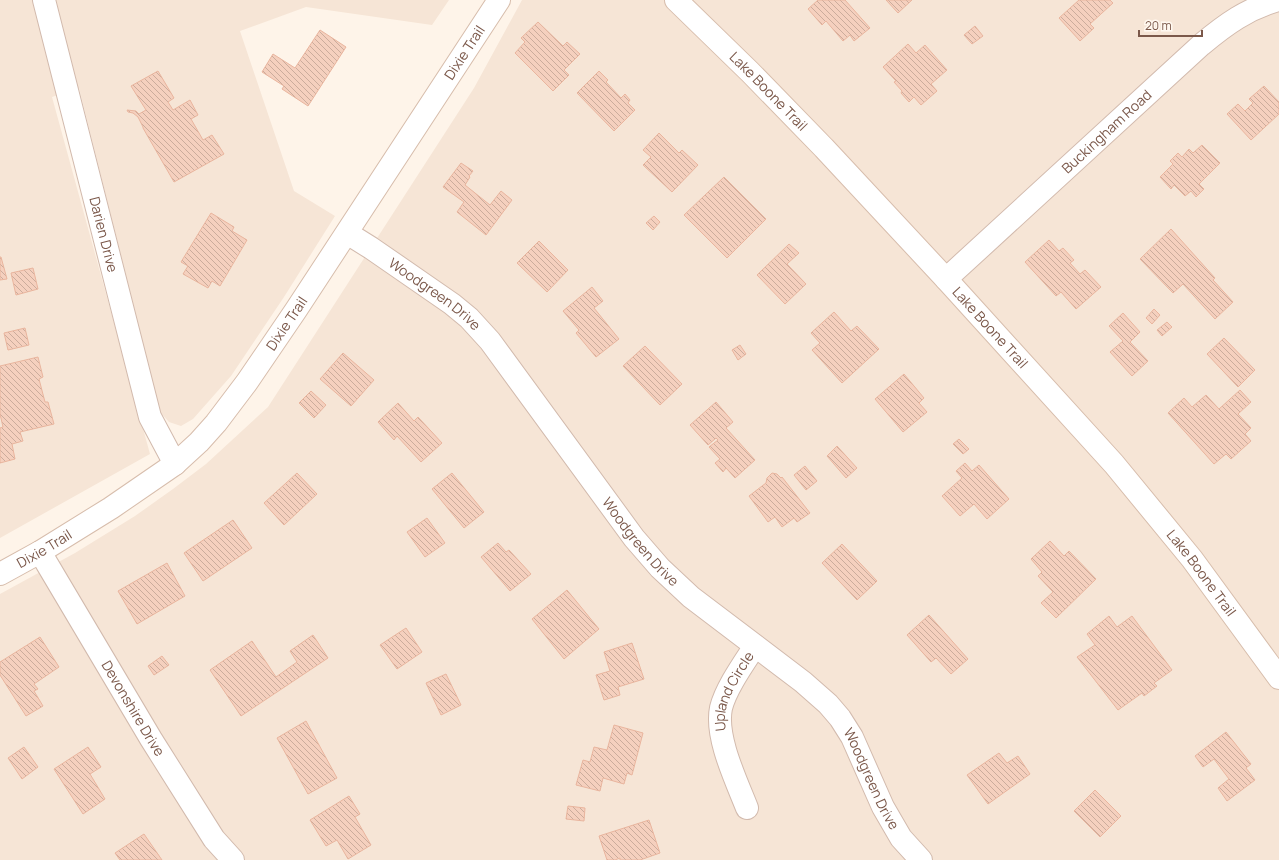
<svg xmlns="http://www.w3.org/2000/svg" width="1279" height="860" viewBox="0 0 1279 860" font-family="Manrope,sans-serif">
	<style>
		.residential { fill: #f6e5d6 }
		.building { fill: url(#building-back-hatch); stroke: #e9b59e }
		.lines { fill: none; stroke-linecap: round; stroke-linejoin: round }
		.street-casing { stroke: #d2baad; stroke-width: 24 }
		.secondary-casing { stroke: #d7bdac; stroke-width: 24 }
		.street { stroke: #fff; stroke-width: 22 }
		.secondary { stroke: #fff; stroke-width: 22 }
		.labels { text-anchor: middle; stroke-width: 3.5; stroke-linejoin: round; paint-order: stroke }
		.street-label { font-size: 14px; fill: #7b584a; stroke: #fff8f0 }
	</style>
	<defs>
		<pattern id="building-back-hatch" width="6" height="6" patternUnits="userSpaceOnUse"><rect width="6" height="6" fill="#f5d0be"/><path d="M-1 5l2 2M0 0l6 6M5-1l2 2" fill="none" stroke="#cbac9c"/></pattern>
	</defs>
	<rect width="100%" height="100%" fill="#fef4e9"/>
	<!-- residential -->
	<path class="residential" d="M0 0H449L432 25 306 7 240 31 294 191 335 216 284 297 231 376 193 419 181 426 169 422 160 412 79 88 52 97 150 454 0 538Z
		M522 0H1279V860H0V594L75 553 135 516 173 489 206 464 268 407 474 88Z"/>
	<!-- building -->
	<path class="building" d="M818 0H845L870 28 854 41 850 35 843 41 826 21 822 25 808 9Z
		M886 0H912L898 13Z
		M1079 0H1110L1113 3 1090 24 1094 28 1080 41 1059 18Z
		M538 22 563 46 567 42 580 54 564 70 569 75 553 91 515 53 525 42 521 38Z
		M975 26 983 36 972 44 964 35Z
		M320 30 346 47 308 106 282 89 284 86 262 72 273 54 295 68Z
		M908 44 916 53 925 45 947 70 931 84 937 91 921 105 914 97 909 102 901 93 902 91 894 82 896 81 883 67Z
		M158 71 174 98 168 102 173 110 190 100 198 115 191 119 203 140 212 135 224 154 174 182 143 128V127L138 117 133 113 128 112 127 110 136 111 139 114 146 110 131 86Z
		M599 71 608 80 606 82 621 98 625 94 630 100 628 103 635 110 614 131 577 93Z
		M1264 86 1279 102V114L1251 140 1227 114 1238 104 1245 111 1253 103 1249 99Z
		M659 133 679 153 682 150 698 165 672 192 643 165 651 157 643 150Z
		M1202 145 1220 163 1199 184 1204 189 1196 197 1191 191 1185 196 1174 185 1171 189 1160 177 1173 164 1170 161 1178 153 1182 157 1189 149 1193 153Z
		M461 163 473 171 469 176 470 177 465 185 490 205 501 191 512 200 486 235 457 212 464 202 443 187Z
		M724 177 766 219 727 258 684 215Z
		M211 213 234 227 232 231 247 240 220 286 212 281 208 288 183 274 188 266 181 262Z
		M654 216 660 222 653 230 646 223Z
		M1171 229 1215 278 1213 280 1233 302 1215 319 1183 284 1173 293 1140 259Z
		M1049 240 1059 251 1063 248 1074 260 1070 263 1080 274 1085 270 1101 287 1076 309 1061 292 1056 296 1025 262Z
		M539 241 568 270 547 292 517 263Z
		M789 244 799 253 787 264 806 284 785 304 757 275Z
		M0 257H1L7 279 0 280Z
		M33 268 38 289 16 295 11 273Z
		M592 287 603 301 594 308 619 339 596 357 576 333 579 330 563 311Z
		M1154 309 1160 315 1152 324 1146 318Z
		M834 312 851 331 857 326 879 349 842 383 812 350 820 343 811 333Z
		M1123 313 1140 332 1130 342 1148 361 1132 376 1110 352 1123 341 1109 326Z
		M1167 322 1172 327 1162 336 1157 330Z
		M25 328 29 345 8 350 4 333Z
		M1224 338 1255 370 1238 387 1207 354Z
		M740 345 746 354 738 360 732 350Z
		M645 346 682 384 660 405 623 366Z
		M343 353 374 380 351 406 320 379Z
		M38 357 43 377 39 379 45 402H48L54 424 20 432 23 441 12 444 15 459 0 463V428L3 427 0 414V366Z
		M904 374 924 398 919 403 927 412 903 432 875 399Z
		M1240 390 1251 402 1238 414 1251 428 1245 434 1251 441 1231 459 1226 454 1214 464 1168 413 1184 398 1192 407 1206 395 1219 409Z
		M311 391 326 405 314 418 299 403Z
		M716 402 733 422 726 428 755 460 735 478 726 468 723 472 715 463 720 459 709 447 718 440 716 438 708 445 690 425Z
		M398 403 414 421 418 417 442 443 421 462 397 436 394 440 378 422Z
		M959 439 969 449 963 454 953 444Z
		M837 446 857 468 846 478 827 456Z
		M965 463 972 471 979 465 1009 499 987 519 974 504 960 516 942 496 962 478 956 471Z
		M805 466 817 481 806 490 794 475Z
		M297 473 317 494 284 525 264 503Z
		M452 473 484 512 464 528 432 489Z
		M772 473 777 474 781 478 782 477 810 513 797 522 794 518 782 527 775 517 768 522 749 496 766 483 767 478Z
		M427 518 445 543 425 557 407 532Z
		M233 520 252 548 203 581 184 553Z
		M1050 541 1064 556 1069 551 1096 579 1056 618 1041 603 1053 592 1038 576 1042 572 1031 559Z
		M498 543 506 552 509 550 531 574 510 591 481 557Z
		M842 544 877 581 857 600 822 563Z
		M167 563 185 596 137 624 118 591Z
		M567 590 599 629 564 659 532 619Z
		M929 615 968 659 951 674 936 658 931 662 907 635Z
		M1109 616 1117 627 1132 616 1172 670 1154 683 1157 686 1144 696 1142 693 1118 710 1077 657 1095 645 1087 634Z
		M406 628 422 652 397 669 380 645Z
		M313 635 328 658 241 716 210 670 252 641 276 677 297 662 290 651Z
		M40 637 59 667 34 684 38 689 34 691 43 706 26 716 0 675V662Z
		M632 643 644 679 618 687 620 695 604 700 596 675 610 671 604 652Z
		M162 656 169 665 154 675 148 666Z
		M446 674 461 705 441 715 426 683Z
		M306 721 337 778 308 794 277 738Z
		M614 725 643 733 632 775 627 773 624 784 603 778 600 791 576 785 583 760 590 762 594 747 607 750Z
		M1226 732 1251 764 1246 768 1255 780 1227 801 1218 788 1229 779 1214 759 1203 767 1195 756Z
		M24 747 38 767 22 779 8 758Z
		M88 747 101 767 90 774 105 799 83 814 54 769Z
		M999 753 1007 763 1018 756 1030 774 988 804 967 775Z
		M1095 790 1121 816 1100 837 1074 811Z
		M349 796 360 814 355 817 371 845 348 859 337 840 326 846 310 820Z
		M568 806 585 808 584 821 566 819Z
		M649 820 660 853 640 860H620V858L615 860H607L599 836Z
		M144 834 162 860H120L115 853Z"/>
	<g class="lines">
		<!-- street casing -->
		<g class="street-casing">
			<g id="street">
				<path id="s1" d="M44 0 150 417 175 464"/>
				<path id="s2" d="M347 233 371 248 452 304 469 318 490 341 634 538 660 568 691 597 803 682 828 704 840 718 852 737 883 807 901 838 921 860"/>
				<path id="s3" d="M946 279 1201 45C1226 24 1247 9 1278 0"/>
				<path id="s4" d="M40 552 151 739 214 839 233 860"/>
				<path id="s5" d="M747 808C736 780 715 737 721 708 726 688 744 663 755 646"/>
			</g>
		</g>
		<!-- secondary casing -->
		<g class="secondary-casing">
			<g id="secondary">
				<path id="s6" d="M676 0 750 72 824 148 946 279 1114 464 1192 559 1279 678"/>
				<path id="s7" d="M0 574 40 552 111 508 175 464 199 442 216 423 247 382 296 310 499 0"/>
			</g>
		</g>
		<!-- street -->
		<use href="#street" class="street"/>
		<!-- secondary -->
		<use href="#secondary" class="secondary"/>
	</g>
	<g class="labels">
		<!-- street labels -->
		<g class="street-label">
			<text dy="5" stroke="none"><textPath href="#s7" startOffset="711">Dixie Trail</textPath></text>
			<text dy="5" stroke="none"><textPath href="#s6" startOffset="130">Lake Boone Trail</textPath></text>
			<text dy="5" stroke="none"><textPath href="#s3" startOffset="218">Buckingham Road</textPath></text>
			<text dy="5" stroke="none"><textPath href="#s1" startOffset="242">Darien Drive</textPath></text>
			<text dy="5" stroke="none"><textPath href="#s2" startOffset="107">Woodgreen Drive</textPath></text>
			<text dy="5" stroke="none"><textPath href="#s7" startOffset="387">Dixie Trail</textPath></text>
			<text dy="5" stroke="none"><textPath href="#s6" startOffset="454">Lake Boone Trail</textPath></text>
			<text dy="5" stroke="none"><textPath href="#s2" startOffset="431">Woodgreen Drive</textPath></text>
			<text dy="5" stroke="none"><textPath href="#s7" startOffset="51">Dixie Trail</textPath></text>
			<text dy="5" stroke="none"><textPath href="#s6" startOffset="778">Lake Boone Trail</textPath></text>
			<text dy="5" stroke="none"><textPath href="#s5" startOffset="124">Upland Circle</textPath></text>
			<text dy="5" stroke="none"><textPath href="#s4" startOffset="182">Devonshire Drive</textPath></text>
			<text dy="5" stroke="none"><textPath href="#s2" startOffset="767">Woodgreen Drive</textPath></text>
		</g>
	</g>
	<!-- scale -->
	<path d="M1139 30v6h63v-6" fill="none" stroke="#7b584a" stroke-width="2"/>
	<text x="1145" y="30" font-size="12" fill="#7b584a" stroke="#fff8f0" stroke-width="3" paint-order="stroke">20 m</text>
</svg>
